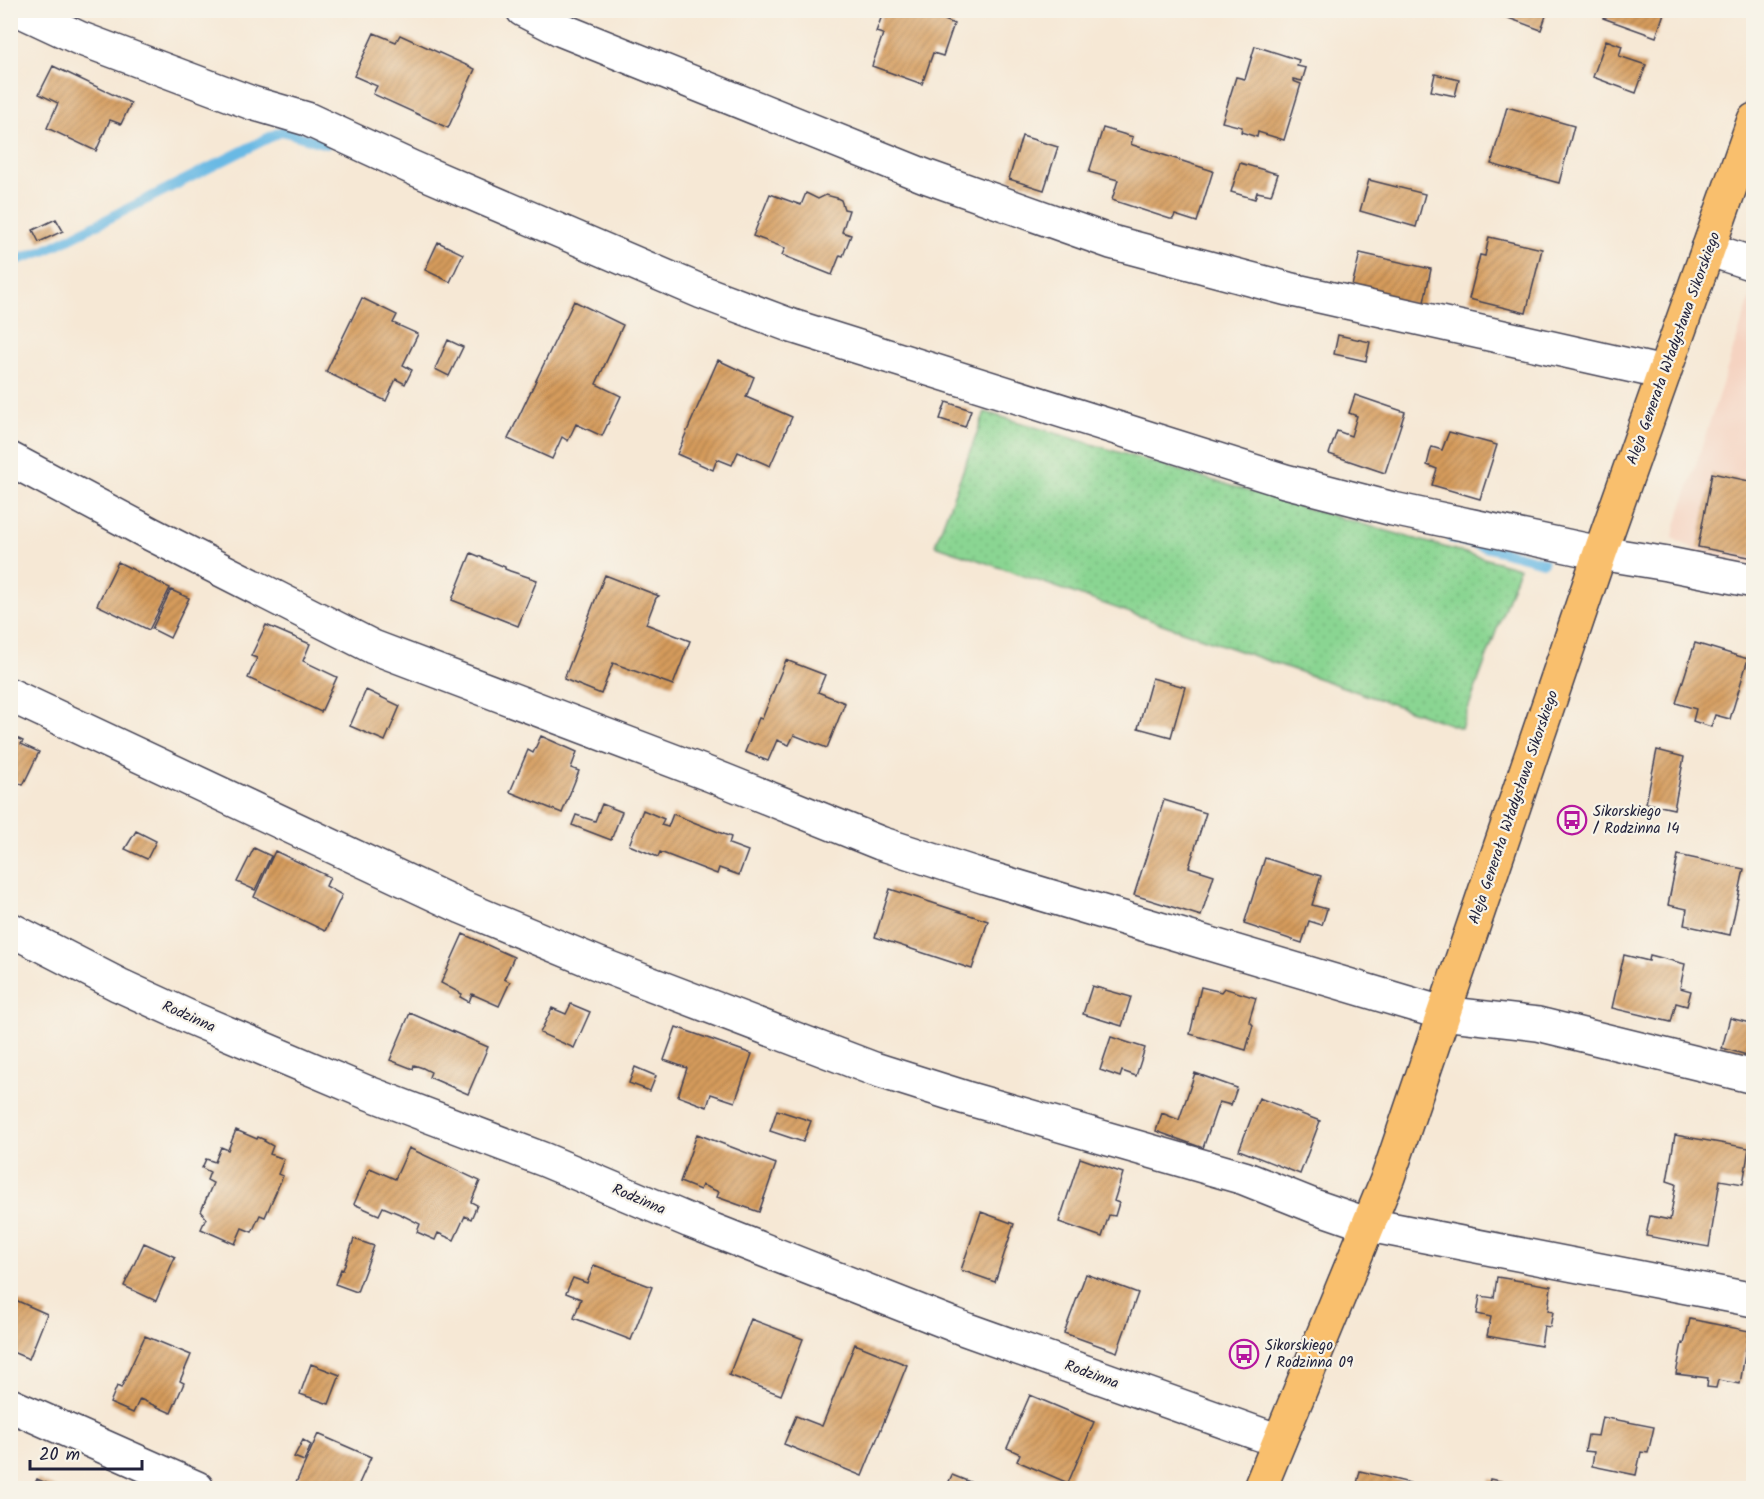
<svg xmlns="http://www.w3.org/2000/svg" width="1764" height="1499" viewBox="0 0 1764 1499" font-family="Kalam,sans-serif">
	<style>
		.built { fill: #f5d3c1 }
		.grass { fill: url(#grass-dots); stroke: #567c66; stroke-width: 1.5 }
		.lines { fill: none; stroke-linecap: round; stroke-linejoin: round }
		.stream { stroke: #69b9e4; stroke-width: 10 }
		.building { fill: url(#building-hatch) }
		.minor-casing { stroke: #424052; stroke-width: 36 }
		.major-casing { stroke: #424052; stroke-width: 36 }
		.minor { stroke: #fff; stroke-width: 33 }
		.major { stroke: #f9bf6d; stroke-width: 33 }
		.labels { text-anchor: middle; stroke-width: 4.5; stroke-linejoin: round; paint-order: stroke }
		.street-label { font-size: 15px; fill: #22223b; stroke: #f7f3e8 }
		.poi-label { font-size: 15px; fill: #22223b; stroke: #f7f3e8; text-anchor: start }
	</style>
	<defs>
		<pattern id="grass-dots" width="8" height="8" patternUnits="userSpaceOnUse" patternTransform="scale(1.5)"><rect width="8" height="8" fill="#8ad592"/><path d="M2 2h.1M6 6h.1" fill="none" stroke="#77b77f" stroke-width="1.8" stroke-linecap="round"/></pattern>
		<pattern id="building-hatch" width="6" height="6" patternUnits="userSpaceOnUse" patternTransform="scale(1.5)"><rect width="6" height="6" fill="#d59b5c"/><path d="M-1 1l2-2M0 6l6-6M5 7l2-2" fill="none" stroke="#ac7e4d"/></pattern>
	</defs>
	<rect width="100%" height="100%" fill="#f7f3e8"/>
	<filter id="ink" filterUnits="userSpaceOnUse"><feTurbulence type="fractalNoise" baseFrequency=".0167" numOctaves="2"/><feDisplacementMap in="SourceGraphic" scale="12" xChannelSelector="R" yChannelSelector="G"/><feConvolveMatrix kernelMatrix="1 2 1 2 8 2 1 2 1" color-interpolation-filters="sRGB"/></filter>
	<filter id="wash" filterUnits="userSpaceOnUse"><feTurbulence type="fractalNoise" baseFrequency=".008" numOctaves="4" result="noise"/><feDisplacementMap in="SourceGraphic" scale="24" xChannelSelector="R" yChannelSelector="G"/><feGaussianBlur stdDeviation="1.35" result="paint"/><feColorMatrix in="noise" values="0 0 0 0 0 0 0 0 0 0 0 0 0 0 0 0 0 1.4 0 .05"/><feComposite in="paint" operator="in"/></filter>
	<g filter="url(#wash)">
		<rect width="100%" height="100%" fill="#f6e8d5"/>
		<!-- built -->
		<path class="built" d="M1753 289V566L1700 553 1672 538Z"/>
		<!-- grass -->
		<path class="grass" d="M985 412 1305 508 1519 568 1461 728 935 545Z"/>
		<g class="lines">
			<!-- stream -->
			<path class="stream" d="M10 262 44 251 282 131 326 144
				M1451 538 1543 562"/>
		</g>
		<g id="blocks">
			<!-- building -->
			<path class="building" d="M884 10H949L945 20 954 24 943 56 933 53 922 84 872 66 883 34 876 32Z
				M1493 10H1548L1541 30 1492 12Z
				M1606 10H1665L1656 37 1603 18Z
				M374 33 396 42 400 35 475 69 448 128 373 94 377 86 354 76Z
				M1606 40 1622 46 1619 56 1646 65 1636 93 1593 77Z
				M1255 46 1299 60 1297 66 1306 68 1302 81 1293 79V81L1301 84 1284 140 1258 132 1257 137 1241 132 1242 127 1222 122 1236 77 1245 79Z
				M53 66 131 103 121 124 110 120 96 151 47 128 58 103 39 94Z
				M1435 74 1459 80 1455 96 1431 91Z
				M1507 107 1574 126 1559 183 1491 164Z
				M1103 128 1133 137 1131 144 1133 145 1213 171 1197 222 1175 215 1173 219H1170L1112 200 1118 180 1089 172Z
				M1022 136 1058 147 1044 190 1009 179Z
				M1240 163 1278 174 1271 195 1257 192 1255 199 1231 192Z
				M1369 180 1425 194 1416 227 1360 211Z
				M806 193 818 199 826 195 837 198 841 200 844 209 849 210 842 232 851 235 843 256 840 255 832 275 782 255 785 248 753 236 770 194 801 205Z
				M56 219 63 231 39 242 33 230Z
				M1489 237 1542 249 1526 313 1469 299 1480 255 1485 256Z
				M438 242 463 254 450 282 425 270Z
				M1360 253 1431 269 1423 307 1351 290Z
				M362 298 397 315 393 323 418 334 403 365 412 370 405 384 396 379 386 401 326 372Z
				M574 301 623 325 596 384 621 396 602 436 576 424 568 441 562 437 552 459 508 439Z
				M1338 335 1370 342 1366 361 1334 354Z
				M448 340 463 347 449 376 435 369Z
				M718 360 754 377 746 397 792 417 770 466 738 452 732 465 717 459 713 470 677 454Z
				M1355 395 1405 412 1385 473 1329 454 1337 431 1351 436 1357 416 1349 413Z
				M946 402 971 410 965 427 940 419Z
				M1449 432 1497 445 1480 499 1432 485 1437 469 1427 465 1431 449 1432 447 1442 450Z
				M1712 473 1754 482V558L1698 547Z
				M471 553 505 567V569L510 571 537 580 518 626 452 600Z
				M118 562 170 588 149 630 97 605Z
				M605 575 659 596 656 598 646 624 690 641 673 685 613 663 601 694 564 679Z
				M171 590 189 598 170 638 152 629Z
				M266 625 310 644 303 661 337 677 321 712 248 678 257 658 251 656Z
				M1695 643 1748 659 1730 719 1715 715 1711 727 1693 721 1696 709 1676 703Z
				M786 660 825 675 818 692 845 703 827 748 794 735 789 745 777 740 768 761 745 752 759 718 762 719Z
				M1152 678 1185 687 1171 737 1138 728Z
				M366 690 400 706 385 741 350 726Z
				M10 735 23 741 21 744 39 752 23 785 10 779Z
				M541 736 577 752 571 768 579 771 562 813 510 792 528 750 533 753Z
				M1657 750 1684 757 1674 809 1646 803Z
				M1164 800 1206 813 1189 867 1214 875 1201 916 1134 895Z
				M602 804 622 812 611 840 572 825 576 815 595 821Z
				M643 810 664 819 661 825 668 827 673 814 731 837 729 844 748 851 739 875 719 868 717 874 660 852 658 857 629 845Z
				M136 831 156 841 147 859 125 849Z
				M254 848 271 856 255 890 237 882Z
				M275 851 330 877 326 886 342 895 325 931 254 897Z
				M1678 855 1744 869 1730 935 1684 925 1687 909 1668 905Z
				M1265 858 1321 876 1312 905 1327 909 1322 925 1309 921 1302 943 1244 924Z
				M890 889 988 921 972 969 875 937Z
				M463 934 514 957 504 979 510 982 499 1006 472 994 469 1002 460 997 462 994 441 983Z
				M1624 955 1649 961 1650 955 1685 964 1680 988 1691 991 1687 1006 1676 1003 1671 1022 1612 1008Z
				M1092 986 1131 997 1122 1026 1083 1014Z
				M1201 987 1221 992 1224 988 1256 998 1249 1021 1253 1025 1246 1050 1190 1034Z
				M571 1004 590 1012 574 1048 540 1033 552 1008 566 1014Z
				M410 1013 488 1047 468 1094 429 1077 431 1072 423 1068 414 1065 413 1069 390 1060Z
				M1730 1018 1754 1024V1057L1722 1048Z
				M676 1027 752 1054 735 1102 711 1094 707 1107 678 1096 687 1068 664 1060Z
				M1111 1037 1145 1048 1136 1076 1122 1071 1120 1077 1100 1070Z
				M635 1067 656 1076 650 1091 629 1083Z
				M1195 1073 1237 1088 1231 1105 1219 1102 1203 1148 1156 1131 1162 1113 1179 1120Z
				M1259 1098 1320 1121 1300 1174 1239 1150Z
				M777 1110 811 1121 803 1142 770 1131Z
				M236 1130 257 1139 258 1137 265 1140 264 1141 273 1146 270 1154 284 1159 278 1174 283 1176 265 1217 260 1215 252 1232 242 1228 235 1244 201 1229 206 1218 201 1211 213 1183 207 1180 210 1172 202 1168 206 1159 215 1162 221 1147 228 1150Z
				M697 1134 776 1164 759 1212 717 1197 719 1192 702 1185 700 1190 680 1182Z
				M1675 1135 1749 1148 1743 1184 1720 1180 1709 1247 1646 1236 1650 1216 1670 1220 1676 1184 1667 1181Z
				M409 1148 480 1181 471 1202 477 1205 471 1219 465 1216 454 1240 438 1233 435 1240 417 1232 420 1224 402 1215 383 1207 379 1215 354 1204 370 1168 395 1179Z
				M1080 1158 1123 1173 1114 1201 1119 1203 1118 1206 1115 1216 1109 1215 1102 1237 1059 1222Z
				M981 1212 1014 1224 995 1282 961 1270Z
				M354 1239 374 1246 357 1292 335 1284 341 1269 343 1270Z
				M144 1243 175 1257 156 1301 124 1286Z
				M594 1265 652 1287 631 1340 574 1318 581 1299 566 1293 573 1278 587 1283Z
				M1086 1274 1138 1293 1117 1352 1064 1333Z
				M1497 1277 1551 1286 1548 1311 1553 1312 1550 1327 1544 1326 1541 1346 1487 1336 1491 1317 1477 1314 1480 1296 1494 1298Z
				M10 1284 16 1286 11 1298 47 1314 29 1359 10 1351Z
				M751 1319 803 1339 781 1395 729 1375Z
				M1690 1319 1749 1331 1740 1384 1718 1380 1716 1388 1707 1387 1708 1378 1676 1374 1682 1343 1684 1344Z
				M145 1336 191 1355 180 1381 184 1383 171 1413 140 1399 133 1413 110 1403 117 1386 121 1388Z
				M855 1344 907 1365 862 1476 784 1444 796 1416 822 1426Z
				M311 1364 340 1375 329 1404 300 1394Z
				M1030 1395 1094 1422 1068 1483 1017 1461 1020 1454 1007 1448Z
				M1602 1417 1654 1427 1648 1453 1641 1452 1636 1475 1592 1466 1594 1452 1585 1451 1588 1435 1598 1436Z
				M318 1434 371 1457 357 1488H302L295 1485Z
				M303 1440 311 1445 304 1461 294 1457Z
				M1360 1471 1410 1483 1409 1488H1356Z
				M952 1475 985 1488H946Z
				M37 1479 57 1488H33Z
				M1490 1479 1530 1487V1488H1488Z"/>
		</g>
	</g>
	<g filter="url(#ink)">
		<use href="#blocks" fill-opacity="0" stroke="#424052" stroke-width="1.5"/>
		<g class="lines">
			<!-- minor casing -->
			<g class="minor-casing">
				<path id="minor" d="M19 10 79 38 252 103 307 119 413 168 702 292 792 326 1285 481 1393 509 1600 553 1668 564 1754 581
					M523 10 562 30 925 176 1111 242 1288 289 1664 373
					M1708 249 1750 263H1754
					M10 459 151 534 373 647 711 775 880 843 985 877 1442 1013 1538 1024 1754 1077
					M10 695 462 907 599 964 874 1069 966 1098 1244 1178 1314 1206 1369 1225 1754 1300
					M10 929 119 985 189 1017 366 1092 545 1160 690 1221 962 1328 1279 1441
					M10 1405 197 1488"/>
			</g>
			<!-- major casing -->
			<g class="major-casing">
				<path id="major" d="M1260 1488 1388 1177 1600 553 1754 120"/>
			</g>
			<!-- minor -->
			<use href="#minor" class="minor"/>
			<!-- major -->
			<use href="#major" class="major"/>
		</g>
	</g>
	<!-- icons -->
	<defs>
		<g id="bus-ring" transform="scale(1.5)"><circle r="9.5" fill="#f7f3e8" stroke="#b5179e" stroke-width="1.5"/><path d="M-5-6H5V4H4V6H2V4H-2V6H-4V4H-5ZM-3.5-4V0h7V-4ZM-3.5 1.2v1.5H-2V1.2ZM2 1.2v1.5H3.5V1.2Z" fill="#b5179e"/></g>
	</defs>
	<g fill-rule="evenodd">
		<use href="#bus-ring" x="1572" y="820"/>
		<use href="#bus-ring" x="1244" y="1354"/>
	</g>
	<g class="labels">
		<!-- street labels -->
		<g class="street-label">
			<text transform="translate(1673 348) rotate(-70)" y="5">Aleja Generała Władysława Sikorskiego</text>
			<text transform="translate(1513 807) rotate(-71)" y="5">Aleja Generała Władysława Sikorskiego</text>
			<text transform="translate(189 1016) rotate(24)" y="5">Rodzinna</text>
			<text transform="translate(639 1199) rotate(23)" y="5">Rodzinna</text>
			<text transform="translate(1092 1374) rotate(20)" y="5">Rodzinna</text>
		</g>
		<!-- poi labels -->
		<g class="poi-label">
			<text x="1593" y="816">Sikorskiego<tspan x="1593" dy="17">/ Rodzinna 14</tspan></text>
			<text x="1265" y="1350">Sikorskiego<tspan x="1265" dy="17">/ Rodzinna 09</tspan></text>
		</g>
	</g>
	<!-- margin -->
	<rect width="1764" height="1499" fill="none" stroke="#f7f3e8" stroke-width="36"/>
	<!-- scale -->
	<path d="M30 1460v9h112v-9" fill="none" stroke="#22223b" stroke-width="3"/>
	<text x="39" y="1460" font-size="18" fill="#22223b" stroke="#f7f3e8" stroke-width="4.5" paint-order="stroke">20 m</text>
</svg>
